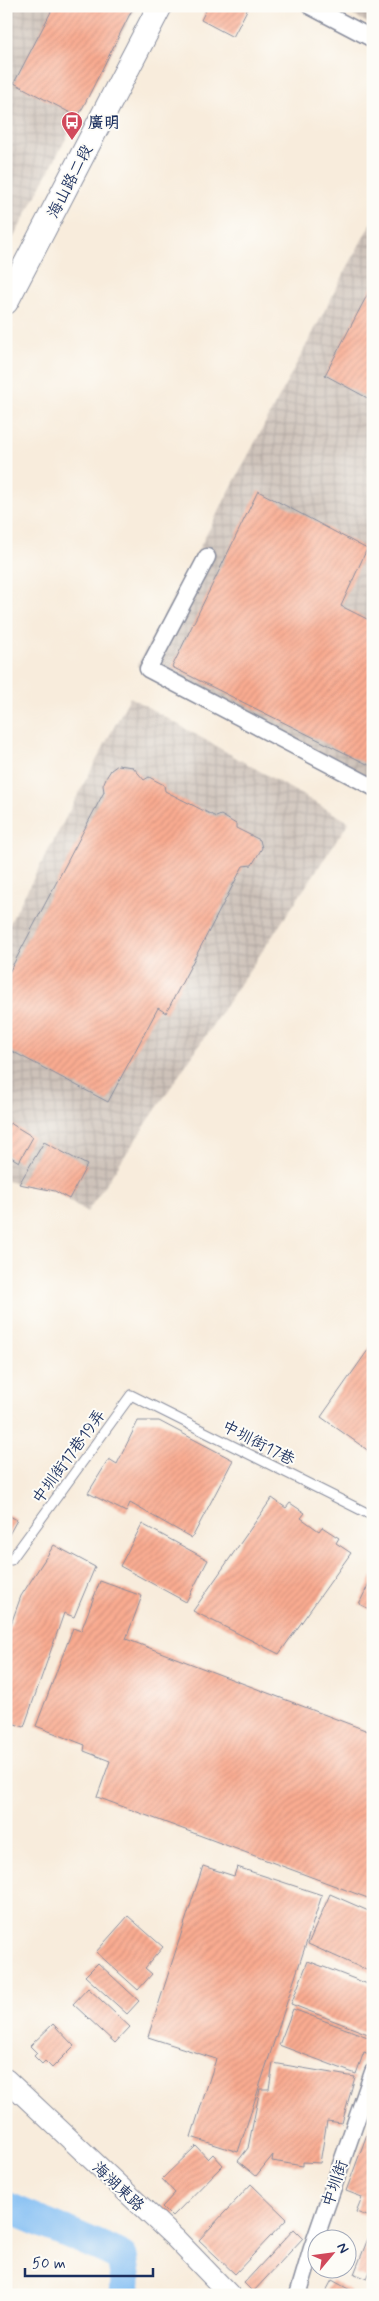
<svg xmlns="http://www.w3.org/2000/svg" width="379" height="2301" viewBox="0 0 379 2301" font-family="Mynerve,'LXGW WenKai TC',sans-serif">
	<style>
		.industrial { fill: url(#industrial-grid) }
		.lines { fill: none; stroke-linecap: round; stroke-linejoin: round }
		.river { stroke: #81bdf3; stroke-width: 31 }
		.building { fill: url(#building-hatch) }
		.service-casing { stroke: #8a8e9d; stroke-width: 11 }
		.minor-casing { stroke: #8a8e9d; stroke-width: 19 }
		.tertiary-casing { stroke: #8a8e9d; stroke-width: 22 }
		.secondary-casing { stroke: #8a8e9d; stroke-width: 26 }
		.service { stroke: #fff; stroke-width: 9 }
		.minor { stroke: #fff; stroke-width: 16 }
		.tertiary { stroke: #fff; stroke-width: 20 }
		.secondary { stroke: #fff; stroke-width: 24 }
		.labels { text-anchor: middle; stroke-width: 4; stroke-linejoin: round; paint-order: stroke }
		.poi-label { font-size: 16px; font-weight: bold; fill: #1b2f5e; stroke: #fdfcf7; text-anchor: start }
		.street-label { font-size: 16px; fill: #1b2f5e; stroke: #fdfcf7 }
	</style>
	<defs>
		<pattern id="industrial-grid" width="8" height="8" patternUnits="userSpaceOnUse" patternTransform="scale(1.25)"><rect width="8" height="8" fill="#cec2b9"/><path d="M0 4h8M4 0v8" fill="none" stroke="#b0a7a1"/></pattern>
		<pattern id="building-hatch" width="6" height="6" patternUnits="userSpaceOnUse" patternTransform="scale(1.25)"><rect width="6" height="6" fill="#f9ab90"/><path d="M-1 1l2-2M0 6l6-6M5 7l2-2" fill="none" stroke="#d5937f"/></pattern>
	</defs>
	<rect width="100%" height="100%" fill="#fdfcf7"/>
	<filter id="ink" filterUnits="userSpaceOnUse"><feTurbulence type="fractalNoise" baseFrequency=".02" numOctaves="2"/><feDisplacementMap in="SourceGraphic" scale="10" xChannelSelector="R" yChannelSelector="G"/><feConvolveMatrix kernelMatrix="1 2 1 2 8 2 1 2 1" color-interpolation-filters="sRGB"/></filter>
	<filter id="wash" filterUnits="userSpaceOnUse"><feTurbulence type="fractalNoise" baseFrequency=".0096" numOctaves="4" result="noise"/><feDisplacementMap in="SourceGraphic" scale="20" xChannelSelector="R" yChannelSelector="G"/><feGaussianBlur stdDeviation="1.12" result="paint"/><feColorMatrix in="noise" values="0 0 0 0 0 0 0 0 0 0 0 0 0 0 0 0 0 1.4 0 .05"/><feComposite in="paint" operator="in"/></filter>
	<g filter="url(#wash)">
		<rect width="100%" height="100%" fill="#f8ecdc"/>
		<!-- industrial -->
		<path class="industrial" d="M6 6H136L6 252Z
			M358 6H373V26L353 15Z
			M373 219V792L137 666Z
			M130 697 349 822 87 1212 55 1191 6 1181V930Z"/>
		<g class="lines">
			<!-- river -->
			<path class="river" d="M6 2207C45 2224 84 2238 122 2257L126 2281 125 2295"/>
		</g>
		<g id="blocks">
			<!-- building -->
			<path class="building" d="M54 6H134L78 117 14 83Z
				M208 6H249L233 37 201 20Z
				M373 284V401L325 375Z
				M258 491 367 549 341 606 373 622V767L172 667Z
				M118 765 133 767 144 780 149 777 164 785 165 791 216 817 221 815 236 824V828L260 840 262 848 252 865 243 866 166 1013 158 1008 108 1102 6 1048V978L104 792 103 785 106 778 111 770Z
				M10 1123 33 1137 19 1162 6 1154V1129Z
				M44 1142 87 1165 69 1199 55 1191 19 1184Z
				M373 1343V1454L321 1417Z
				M138 1421H159L233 1460 192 1538 130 1503 126 1512 88 1493 109 1459 117 1464Z
				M272 1498 286 1508 290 1503 305 1513 301 1518 319 1531 322 1527 339 1538 336 1543 351 1553 279 1654 193 1611Z
				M6 1514 17 1520 6 1540Z
				M142 1524 208 1560 186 1602 120 1566Z
				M54 1545 95 1567 74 1617 64 1613 24 1727 6 1721V1638L21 1596Z
				M373 1575V1611L359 1604Z
				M100 1581 142 1596 126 1639 373 1733V1900L97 1797 110 1761 84 1751 85 1745 36 1726 73 1628 81 1631Z
				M203 1866 234 1876 237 1867 322 1895 238 2152 191 2137 216 2059 148 2037Z
				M330 1894 373 1913V1973L308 1944Z
				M128 1916 163 1947 145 1968 152 1974 138 1990 96 1952Z
				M308 1961 373 1986V2036L291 2004Z
				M98 1963 139 2001 127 2014 85 1976Z
				M88 1988 130 2027 115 2043 73 2004Z
				M293 2009 373 2039 369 2054 364 2052 356 2074 279 2045Z
				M53 2024 74 2046 52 2068 45 2061 42 2064 34 2056 37 2053 30 2046Z
				M273 2063 355 2077 342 2123 327 2121 320 2163 303 2162V2166L272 2161 273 2155 256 2176 238 2161 248 2148 260 2089H269Z
				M373 2118V2218L356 2212 362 2197 346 2191Z
				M196 2146 208 2159 213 2154 223 2165 172 2217 162 2207 175 2193 162 2179Z
				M251 2184 287 2219 235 2274 199 2240Z
				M373 2226V2263L367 2279 354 2274Z
				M294 2229 303 2238 253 2292 244 2283Z
				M332 2280 352 2291 350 2295H324Z"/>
		</g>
	</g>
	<g filter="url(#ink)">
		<use href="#blocks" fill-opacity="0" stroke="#8a8e9d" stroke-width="1"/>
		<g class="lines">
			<!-- service casing -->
			<g class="service-casing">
				<path id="service" d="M11 1560 131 1395 373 1516"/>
			</g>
			<!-- minor casing -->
			<g class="minor-casing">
				<path id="minor" d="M310 6 373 39
					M207 557 148 669 373 787
					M298 2295 312 2248 373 2072"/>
			</g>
			<!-- tertiary casing -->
			<g class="tertiary-casing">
				<path id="tertiary" d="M6 2079 175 2238 230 2295"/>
			</g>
			<!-- secondary casing -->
			<g class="secondary-casing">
				<path id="secondary" d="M6 302 160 6"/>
			</g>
			<!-- service -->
			<use href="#service" class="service"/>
			<!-- minor -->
			<use href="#minor" class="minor"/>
			<!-- tertiary -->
			<use href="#tertiary" class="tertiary"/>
			<!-- secondary -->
			<use href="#secondary" class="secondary"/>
		</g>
	</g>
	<!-- icons -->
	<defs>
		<g id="bus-pin" transform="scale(1.125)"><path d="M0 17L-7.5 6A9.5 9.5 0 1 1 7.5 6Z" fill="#d1495b" stroke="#fdfcf7"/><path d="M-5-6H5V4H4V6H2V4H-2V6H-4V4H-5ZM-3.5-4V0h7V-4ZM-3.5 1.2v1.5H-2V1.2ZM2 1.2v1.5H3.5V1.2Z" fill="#fff"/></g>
	</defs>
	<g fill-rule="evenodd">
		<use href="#bus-pin" x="72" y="122"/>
	</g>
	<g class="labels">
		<!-- poi labels -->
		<g class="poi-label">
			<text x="88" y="128">廣明</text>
		</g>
		<!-- street labels -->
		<g class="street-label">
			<text transform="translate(69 181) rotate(-63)" y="6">海山路二段</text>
			<text transform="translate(259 1442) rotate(27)" y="6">中圳街17巷</text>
			<text transform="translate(68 1456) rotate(-54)" y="6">中圳街17巷19弄</text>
			<text transform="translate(334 2183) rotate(-71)" y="6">中圳街</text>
			<text transform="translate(119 2186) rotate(43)" y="6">海湖東路</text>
		</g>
	</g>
	<!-- margin -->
	<rect width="379" height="2301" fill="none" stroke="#fdfcf7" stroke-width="25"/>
	<!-- north arrow -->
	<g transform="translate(332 2254) rotate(61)"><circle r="24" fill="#fdfcf7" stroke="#a3aaba"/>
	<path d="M0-4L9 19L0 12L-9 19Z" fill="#d1495b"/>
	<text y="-8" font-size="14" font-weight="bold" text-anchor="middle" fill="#1b2f5e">N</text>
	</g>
	<!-- scale -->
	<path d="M25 2268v8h128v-8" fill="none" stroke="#1b2f5e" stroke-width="2.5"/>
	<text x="32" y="2268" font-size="15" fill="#1b2f5e" stroke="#fdfcf7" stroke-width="4" paint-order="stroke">50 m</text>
</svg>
